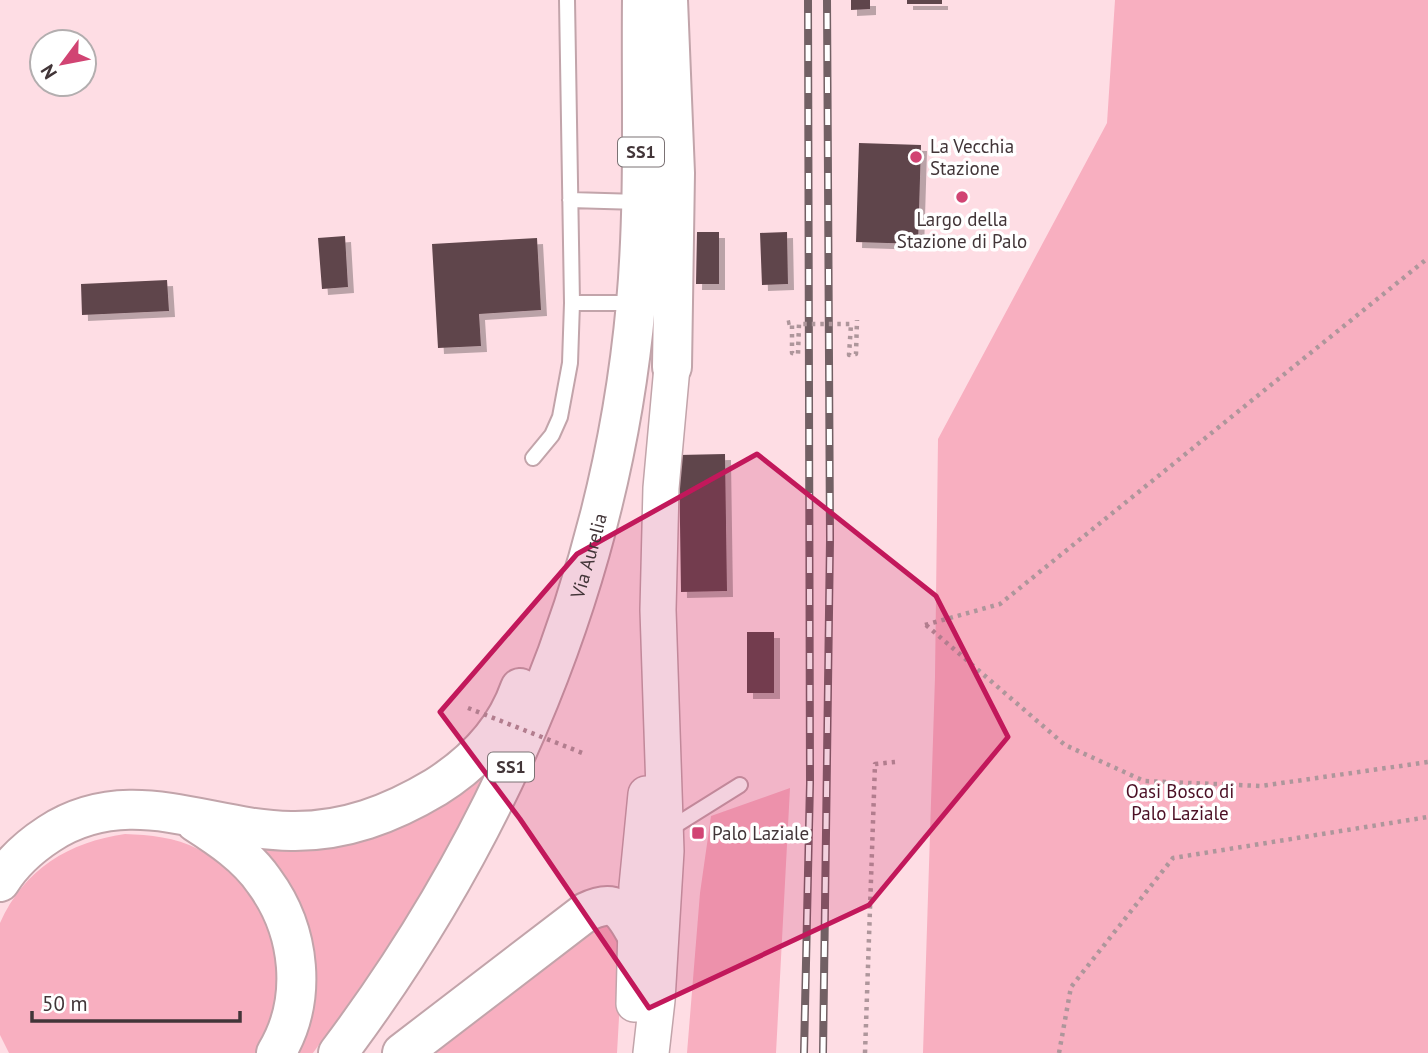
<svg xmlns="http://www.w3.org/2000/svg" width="1428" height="1053" viewBox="0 0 1428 1053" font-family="'PT Sans',sans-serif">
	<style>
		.green { fill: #f8afc0 }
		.building { fill: #5f454b; filter: url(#shadow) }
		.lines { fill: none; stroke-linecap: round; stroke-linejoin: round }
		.service-casing { stroke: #c2a4aa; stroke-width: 18 }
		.tertiary-casing { stroke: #c2a4aa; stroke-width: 38 }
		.primary-casing { stroke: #c2a4aa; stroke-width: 42 }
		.path { stroke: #ae969b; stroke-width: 4.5; stroke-dasharray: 3.5 5; stroke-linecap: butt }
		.service { stroke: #fff; stroke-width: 14 }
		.tertiary { stroke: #fff; stroke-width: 35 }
		.primary { stroke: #fff; stroke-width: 38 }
		.rail-casing { stroke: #726064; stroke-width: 8 }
		.rail { stroke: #fff; stroke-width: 5; stroke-dasharray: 16; stroke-linecap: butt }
		.path-bridge { stroke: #ae969b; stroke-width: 4.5; stroke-dasharray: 3.5 5; stroke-linecap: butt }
		.marked { fill: #c2185b; fill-opacity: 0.2; stroke: #c2185b; stroke-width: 5; stroke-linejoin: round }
		.poi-dot { fill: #d14473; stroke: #fff; stroke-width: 2.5 }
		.labels { text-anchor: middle; stroke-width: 7; stroke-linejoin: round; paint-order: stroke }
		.shield { fill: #fff; stroke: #7b7274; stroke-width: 2 }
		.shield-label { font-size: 18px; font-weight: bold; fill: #423538 }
		.poi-label { font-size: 19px; fill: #423538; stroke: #fff; text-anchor: start }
		.street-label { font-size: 19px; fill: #423538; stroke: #fff }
		.park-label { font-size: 19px; fill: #4c1025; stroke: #fff }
	</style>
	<defs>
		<filter id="shadow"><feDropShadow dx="6" dy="6" stdDeviation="0" flood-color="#0004"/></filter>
	</defs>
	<rect width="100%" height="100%" fill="#fedde4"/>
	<!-- green -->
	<path class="green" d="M1115 0H1428V1053H923L935 677 938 439 1107 123Z
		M492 766C441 867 380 962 313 1053H286L298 1024 249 841Z
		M790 788 776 1053H687L700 893 711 816Z
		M125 834C150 835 175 837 198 849 257 880 294 953 274 1018 270 1030 264 1042 259 1053H9L0 1035V923C24 869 69 842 125 834Z
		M605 925 618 932 622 965 617 1053H422L575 931Z"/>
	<!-- building -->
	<path class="building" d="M851 0H870V9L851 10Z
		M907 0H942V4H907Z
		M859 143 921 145 918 244 856 242Z
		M697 232H719V284H696Z
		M787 232 788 284 762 285 760 233Z
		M345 236 348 287 322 289 318 238Z
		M537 238 541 310 479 314 481 346 438 348 432 244Z
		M167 280 169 311 82 315 81 284Z
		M725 454 727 591 681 592 679 455Z
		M747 632H774V693H747Z"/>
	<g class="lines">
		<!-- service casing -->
		<g class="service-casing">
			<path id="service" d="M570 200 639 202
				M572 303H633
				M533 458 552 435 560 417 570 363 572 303 567 0
				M668 830 740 785"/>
		</g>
		<!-- tertiary casing -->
		<g class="tertiary-casing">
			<path id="tertiary" d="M634 1004 637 886 646 794
				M651 1053 657 1000 666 851 658 610 661 488 672 367"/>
		</g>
		<!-- primary casing -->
		<g class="primary-casing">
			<g id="primary">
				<path d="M668 0 675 173 672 367"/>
				<path d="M195 822C220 838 247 856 264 881 301 931 308 1000 276 1053"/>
				<path d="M0 882C13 861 29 847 49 834 129 782 207 830 291 831 344 832 391 814 436 787 474 763 505 731 520 688"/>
				<path id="s1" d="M338 1053C503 833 611 579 636 304 645 203 641 101 642 0"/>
				<path d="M402 1053 586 912C615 898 622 909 636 934"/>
			</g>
		</g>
		<!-- path -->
		<path class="path" d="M925 625 1000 604 1428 258
			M926 625 1065 745 1144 781 1261 786 1428 762
			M865 1053 875 764 895 762
			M1059 1053 1071 987 1173 858 1428 817"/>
		<!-- service -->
		<use href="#service" class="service"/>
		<!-- tertiary -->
		<use href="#tertiary" class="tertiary"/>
		<!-- primary -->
		<use href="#primary" class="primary"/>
		<!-- rail casing -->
		<g class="rail-casing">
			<path id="rail" d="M804 1053 810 783 808 0
				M823 1053 830 539 827 0"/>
		</g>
		<!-- rail -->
		<use href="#rail" class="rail"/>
		<!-- path-bridge -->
		<path class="path-bridge" d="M787 323 792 322V353L798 354 799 324H851L849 355 856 354 857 320
			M468 708 585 754"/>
	</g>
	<!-- marked area -->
	<path class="marked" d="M757 454 936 596 1008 737 869 905 649 1008 520 819 440 712 577 554Z"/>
	<!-- markers -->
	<g class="poi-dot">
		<circle cx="916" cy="157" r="7"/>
		<circle cx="962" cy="197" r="7"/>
		<rect x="691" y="826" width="14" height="14" rx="3.5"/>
	</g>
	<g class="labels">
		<!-- shield labels -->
		<g class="shield">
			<rect x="618" y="137.5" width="46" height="29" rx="5"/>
			<rect x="488" y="752.5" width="46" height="29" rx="5"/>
		</g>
		<g class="shield-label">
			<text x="641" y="158">SS1</text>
			<text x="511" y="773">SS1</text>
		</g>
		<!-- poi labels -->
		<g class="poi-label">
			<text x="930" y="153">La Vecchia<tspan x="930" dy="22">Stazione</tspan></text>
			<text x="962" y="226" text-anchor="middle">Largo della<tspan x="962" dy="22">Stazione di Palo</tspan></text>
			<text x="712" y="840">Palo Laziale</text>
		</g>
		<!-- street labels -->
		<g class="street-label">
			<text dy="7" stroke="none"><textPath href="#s1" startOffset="560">Via Aurelia</textPath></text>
		</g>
		<!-- park labels -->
		<g class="park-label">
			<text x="1180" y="798">Oasi Bosco di<tspan x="1180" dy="22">Palo Laziale</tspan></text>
		</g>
	</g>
	<!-- north arrow -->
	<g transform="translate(63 63) rotate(238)"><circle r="33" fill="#ffffff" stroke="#b3aeaf" stroke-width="2"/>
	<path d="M0-5L12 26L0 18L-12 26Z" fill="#d14473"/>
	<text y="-10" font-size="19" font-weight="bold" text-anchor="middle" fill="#423538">N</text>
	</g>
	<!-- scale -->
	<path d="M32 1011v10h208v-10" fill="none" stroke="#423538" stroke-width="3.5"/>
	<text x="42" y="1011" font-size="21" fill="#423538" stroke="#ffffff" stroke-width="5" paint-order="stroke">50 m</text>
</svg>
